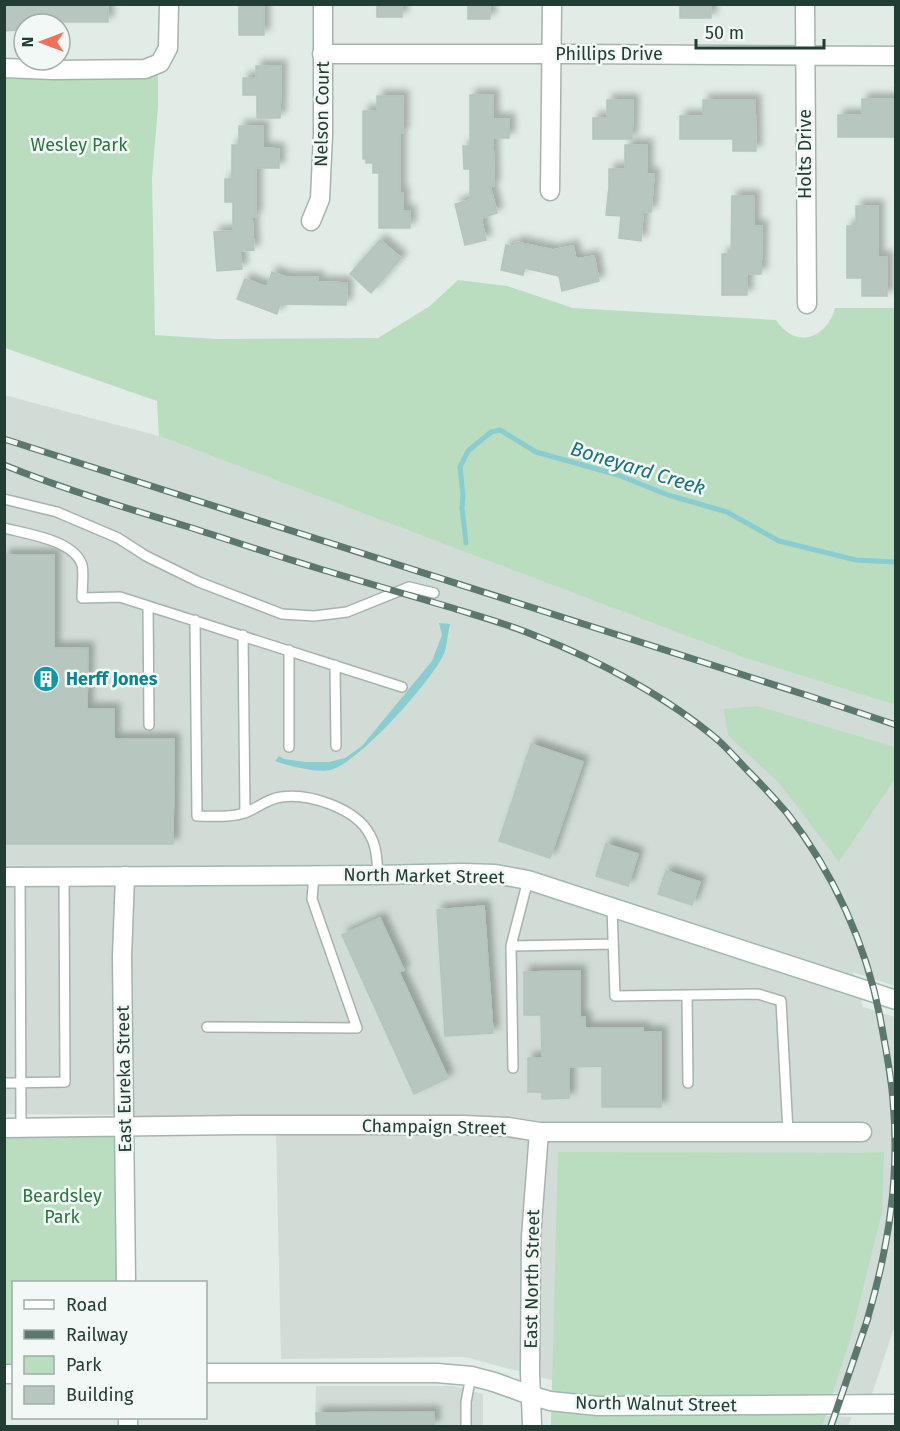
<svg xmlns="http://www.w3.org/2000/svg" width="900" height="1431" viewBox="0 0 900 1431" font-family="'Fira Sans',sans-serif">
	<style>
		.built { fill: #d0dcd5 }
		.green { fill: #baddc0 }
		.water { fill: #89cdd1 }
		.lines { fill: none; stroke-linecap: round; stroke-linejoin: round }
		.stream { stroke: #89cdd1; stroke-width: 5 }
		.building { fill: #b7c7bf; stroke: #b4c6bc; stroke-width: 1.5; filter: url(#shadow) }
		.lane-casing { stroke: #a4b4ad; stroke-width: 12 }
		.street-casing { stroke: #a4b4ad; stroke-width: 21 }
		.secondary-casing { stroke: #a0b8ad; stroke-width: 21 }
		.lane { stroke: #fff; stroke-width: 9 }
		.street { stroke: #fff; stroke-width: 18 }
		.secondary { stroke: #fff; stroke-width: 18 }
		.rail-casing { stroke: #5c786e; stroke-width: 7 }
		.rail { stroke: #f2f8f5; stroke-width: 4.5; stroke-dasharray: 14; stroke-linecap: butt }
		.labels { text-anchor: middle; stroke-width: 5; stroke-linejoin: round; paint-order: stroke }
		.street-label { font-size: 18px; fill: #223d33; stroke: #f2f8f5 }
		.park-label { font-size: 18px; fill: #2c7440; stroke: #f2f8f5 }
		.culture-label { font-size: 18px; font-weight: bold; fill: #0d838f; stroke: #f2f8f5; text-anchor: start }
		.water-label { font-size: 20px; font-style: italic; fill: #1b7379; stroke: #f2f8f5 }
	</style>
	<defs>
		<filter id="shadow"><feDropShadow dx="5.5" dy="-5.5" stdDeviation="3" flood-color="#0004"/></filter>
	</defs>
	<rect width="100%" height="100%" fill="#e1ece6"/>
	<!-- built -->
	<path class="built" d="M4 395 159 436 745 658 895 705V986L853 972 863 1007 895 1017V1325L872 1394 833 1393 826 1416 852 1417 848 1426H551L552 1380 465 1357 281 1359 276 1131 136 1132 133 1115 5 1114Z
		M316 1386H453L483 1394V1426H315Z"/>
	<!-- green -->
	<path class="green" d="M5 67 158 71V107L152 178 155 335 217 339 378 338 430 306 458 280 507 286 573 308 776 320C795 349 826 340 835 308H895V705L745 658 159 436 157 401 5 348Z
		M757 706 895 747V779L839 862 780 784 728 735 724 709Z
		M5 1131H119L121 1282H14L13 1369H5Z
		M558 1152 861 1153 884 1152 882 1212 852 1333 822 1426H551Z"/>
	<!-- water -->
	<path class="water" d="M439 623 450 624C448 632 447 643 445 651 436 677 357 765 330 770 317 773 288 766 275 761L279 756 284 759 305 762H329L345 758 362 746 432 661 442 635Z"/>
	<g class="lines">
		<!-- stream -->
		<path class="stream" d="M466 543 462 508 463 495 460 467 468 451 491 432 500 430 536 452 618 475 668 495 727 512 779 541 856 560 896 562"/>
	</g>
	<!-- building -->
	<path class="building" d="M4 4H108V22H51V24H20V27H17V30L4 31Z
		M239 4H264V35H239Z
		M377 4H402V17H377Z
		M468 4H490V19H468Z
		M680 4H711V18H680Z
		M256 66H281L280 118H257V95H243V78H256Z
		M470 95H493V119H509V138H493L494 186H490L497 213 481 218 486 240 465 245 455 204 470 200V169H464L463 146H470Z
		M377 96H403V133H400V193H403V211H410V228H379V173H373V163H366V159H363V111H377Z
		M862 99H896V137H838V115H862Z
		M607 100H633L632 139H593V118H607Z
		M703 100H755L756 151H733V139H680V116H703Z
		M239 126H263V148L279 149V168H256V217H252L254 250 240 251 242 269 217 271 214 232 233 231V202H225V179H232V145H239Z
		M625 145H647V174H654L651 212H643L641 241 619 238 621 216 606 215 609 187V169H625Z
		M732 196H754V226H762L761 274H747V295H722V254H731Z
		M856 206H878V257H887V296H862V278H847V226H856Z
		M380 240 401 258 371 293 350 274Z
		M516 242 553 250 573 246 576 259 594 256 599 281 562 291 559 276 525 268 523 275 501 270 506 245 515 247Z
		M272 272 286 277H318V282L347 283 346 305 280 304 277 314 237 299 245 279 267 287Z
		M4 555H54V648H88L87 709H114V739H174L173 844H4Z
		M531 744 583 762 550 858 499 841Z
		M606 844 638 854 628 886 596 876Z
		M666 871 700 882 692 905 658 894Z
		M484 906 493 1033 445 1036 437 910Z
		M380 918 404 970 399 972 448 1078 414 1094 342 935Z
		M580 971V1017H585V1028H643V1032H661V1107H602V1066L569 1067V1098L542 1099V1092H528V1058H542L541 1015H524V972Z
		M434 1412V1426H317L316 1413Z"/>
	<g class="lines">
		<!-- lane casing -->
		<g class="lane-casing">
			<path id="lane" d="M4 499 57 512 118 538 146 556 199 582 282 614 314 616 347 612 409 587 434 593
				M4 528C27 534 74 540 82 565 84 571 82 590 82 598L120 597 402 687
				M148 606 149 725
				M195 620 197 816C213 816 232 818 247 812 259 807 267 799 281 797 309 793 356 808 370 835 377 847 377 862 378 875
				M243 635 245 813
				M335 665 336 746
				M289 747V650
				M20 877 21 1128
				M612 907 615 996 758 994 781 1001 788 1132
				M511 946 528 880
				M687 995 688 1083
				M207 1027 357 1028 312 899 314 876
				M513 1068 511 946 613 944
				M4 1083 65 1082 64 877
				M466 1426V1402L471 1376"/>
		</g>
		<!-- street casing -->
		<g class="street-casing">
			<path id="street" d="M805 4 807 304
				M322 54H572L896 56
				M4 68 53 70 145 69 160 63 168 48 169 4
				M550 191 552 4
				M311 221 320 199 323 134V4
				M125 876 122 957 126 1282
				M4 1128 240 1125H463L508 1127 539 1132H862
				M128 1418V1426
				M532 1426 530 1372 531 1237 539 1132"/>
		</g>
		<!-- secondary casing -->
		<g class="secondary-casing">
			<path id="secondary" d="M4 877 378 875 463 873 495 874 528 880 896 1000
				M206 1373H437L471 1376 494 1382 530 1395 550 1401 598 1406 896 1404
				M4 1374H14"/>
		</g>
		<!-- lane -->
		<use href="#lane" class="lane"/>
		<!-- street -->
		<use href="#street" class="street"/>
		<!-- secondary -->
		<use href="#secondary" class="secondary"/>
		<!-- rail casing -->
		<g class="rail-casing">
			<path id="rail" d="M4 439 809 696 896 725
				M4 465C66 490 129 509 192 528 235 542 277 556 320 569 363 582 406 594 449 607 478 616 508 624 536 636 598 660 669 698 719 741 730 751 739 762 749 772 762 785 775 799 787 813 833 872 866 944 880 1017 885 1045 891 1073 893 1101 900 1178 888 1250 866 1324
				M831 1426 868 1318"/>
		</g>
		<!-- rail -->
		<use href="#rail" class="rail"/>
	</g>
	<!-- icons -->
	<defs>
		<g id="building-disc" transform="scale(1.35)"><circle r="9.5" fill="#0f9aa8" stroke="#f2f8f5"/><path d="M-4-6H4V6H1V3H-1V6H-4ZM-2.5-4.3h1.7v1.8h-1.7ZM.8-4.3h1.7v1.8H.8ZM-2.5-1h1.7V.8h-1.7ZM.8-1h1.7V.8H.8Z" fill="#fff"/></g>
	</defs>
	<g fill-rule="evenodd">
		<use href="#building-disc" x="46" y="679"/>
	</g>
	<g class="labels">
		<!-- street labels -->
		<g class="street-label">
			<text x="609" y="60">Phillips Drive</text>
			<text transform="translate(322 114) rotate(-89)" y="6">Nelson Court</text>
			<text transform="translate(805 154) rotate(-90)" y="6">Holts Drive</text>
			<text transform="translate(424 876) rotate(1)" y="6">North Market Street</text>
			<text transform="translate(124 1079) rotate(-91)" y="6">East Eureka Street</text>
			<text transform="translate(434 1127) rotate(1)" y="6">Champaign Street</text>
			<text transform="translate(532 1279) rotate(-89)" y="6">East North Street</text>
			<text transform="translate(656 1404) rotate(1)" y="6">North Walnut Street</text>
		</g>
		<!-- park labels -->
		<g class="park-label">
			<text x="79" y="151">Wesley Park</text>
			<text x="62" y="1202">Beardsley<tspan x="62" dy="21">Park</tspan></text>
		</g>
		<!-- culture labels -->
		<g class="culture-label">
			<text x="66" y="685">Herff Jones</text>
		</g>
		<!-- water labels -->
		<g class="water-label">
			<text transform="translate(638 468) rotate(17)" y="7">Boneyard Creek</text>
		</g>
	</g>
	<!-- border -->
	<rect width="900" height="1431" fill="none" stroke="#223d33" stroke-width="12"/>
	<!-- legend -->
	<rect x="12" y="1281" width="195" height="138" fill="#f2f8f5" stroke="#9fada7" stroke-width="1.5"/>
	<rect x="24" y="1300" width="30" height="9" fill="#ffffff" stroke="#9fada7" stroke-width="1.5"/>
	<text x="66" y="1311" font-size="18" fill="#223d33">Road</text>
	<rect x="24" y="1330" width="30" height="9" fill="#5c786e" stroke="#9fada7" stroke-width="1.5"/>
	<text x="66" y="1341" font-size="18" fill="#223d33">Railway</text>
	<rect x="24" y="1356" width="30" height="18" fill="#baddc0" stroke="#9fada7" stroke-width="1.5"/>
	<text x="66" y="1371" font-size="18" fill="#223d33">Park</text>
	<rect x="24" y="1386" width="30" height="18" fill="#b7c7bf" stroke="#9fada7" stroke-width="1.5"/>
	<text x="66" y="1401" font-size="18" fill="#223d33">Building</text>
	<!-- north arrow -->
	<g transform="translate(42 42) rotate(270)"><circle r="28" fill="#f2f8f5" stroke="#9fada7" stroke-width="1.5"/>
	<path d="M0-4.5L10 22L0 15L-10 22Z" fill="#f27059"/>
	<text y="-9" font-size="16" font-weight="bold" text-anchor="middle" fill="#223d33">N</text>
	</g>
	<!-- scale -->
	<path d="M696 39v9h128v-9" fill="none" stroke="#223d33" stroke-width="3"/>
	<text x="705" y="39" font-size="18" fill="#223d33" stroke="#f2f8f5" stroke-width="4.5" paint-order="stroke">50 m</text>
</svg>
